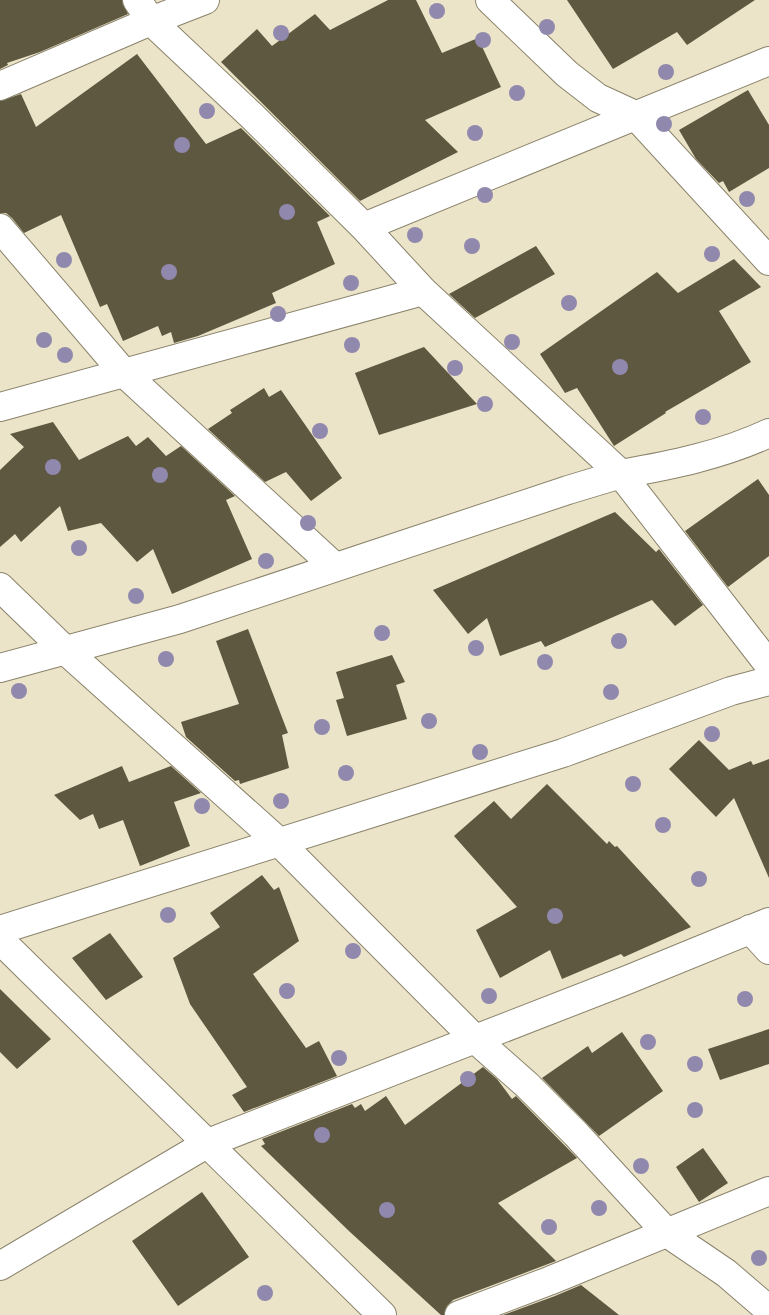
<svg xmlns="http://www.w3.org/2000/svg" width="769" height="1315" viewBox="0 0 769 1315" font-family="'Varela Round',sans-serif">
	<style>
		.building { fill: #5e5841 }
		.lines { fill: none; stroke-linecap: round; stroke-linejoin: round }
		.street-casing { stroke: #8a836b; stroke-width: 30 }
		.secondary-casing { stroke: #8a836b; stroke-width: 30 }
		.street { stroke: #fff; stroke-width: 28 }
		.secondary { stroke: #fff; stroke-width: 28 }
		.tree { fill: #9189ad }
	</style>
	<rect width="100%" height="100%" fill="#ebe4c9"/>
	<!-- building -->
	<path class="building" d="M0 0H122L128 14 40 52 7 63 8 65 0 69Z
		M388 0H416L442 53 478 38 501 87 425 120 458 152 360 201 221 62 257 29 272 46 315 14 330 30Z
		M567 0H755L687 45 677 32 613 69Z
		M137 54 206 144 241 128 330 216 317 222 335 264 272 293 276 303 198 336 174 343 171 332 162 336 158 326 123 341 107 304 100 307 61 215 24 233 12 218 6 213H0V101L21 94 36 127Z
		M748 90 769 125V168L729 192 723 181 719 183 696 159 679 130Z
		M536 246 555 274 475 318 449 294Z
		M734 259 761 287 719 311 751 362 665 412 666 413 614 446 577 388 565 393 540 354 657 272 678 293Z
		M424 347 477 404 379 435 355 373Z
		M264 388 269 397 281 390 342 478 311 501 286 472 265 482 208 429 232 413 230 410Z
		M53 422 79 460 128 436 136 446 148 437 166 456 181 446 235 496 226 500 252 559 172 594 153 549 137 562 101 523 68 531 60 506 21 542 15 534 0 547V470L24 447 10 434Z
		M758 479 769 495V556L728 587 685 531Z
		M615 512 656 552 659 549 703 605 675 626 652 600 545 647 541 641 500 656 487 618 468 634 433 590Z
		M248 629 288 733 282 735 289 768 240 784 239 780 235 781 186 737 181 722 239 704 216 641Z
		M392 655 405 682 396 685 407 719 347 736 336 700 344 698 336 672Z
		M699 740 729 770 751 761 753 765 769 759V878L734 798 716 817 669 769Z
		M122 766 129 782 171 766 201 793 174 802 190 846 140 866 123 820 99 829 93 814 80 820 54 795Z
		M547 784 607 844 609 841 615 847 617 846 691 927 624 957 621 954 562 979 550 950 500 978 476 930 517 907 454 836 494 801 511 819Z
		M262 875 274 890 279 887 299 941 253 974 306 1048 319 1041 337 1076 244 1112 232 1095 247 1087 190 1004 173 958 220 927 210 913Z
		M110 933 143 977 106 1000 72 958Z
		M0 989 51 1039 17 1069 0 1052Z
		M769 1029V1064L720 1080 708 1049Z
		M622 1032 663 1091 599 1136 542 1078 588 1046 592 1053Z
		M483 1067 497 1079 512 1099 516 1096 577 1158 498 1203 556 1261 453 1300 447 1306 444 1315H441L350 1232 261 1146 265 1144 262 1139 352 1104 355 1108 361 1104 365 1111 386 1096 405 1125Z
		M703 1148 728 1183 699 1202 676 1167Z
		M202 1192 249 1257 178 1306 132 1241Z
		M581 1285 619 1315H503L555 1296Z"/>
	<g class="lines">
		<!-- street casing -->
		<g class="street-casing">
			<path id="street" d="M137 0 151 21 252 116 364 227 423 291 621 474C672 465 722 455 769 433
				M490 0 567 74 598 98 635 115 769 261
				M0 86 151 21 205 0
				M364 227 769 61
				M0 228 124 373 335 567
				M0 407 423 291
				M0 587 65 650 280 843 475 1039 527 1085 576 1134 667 1233 726 1273 769 1310
				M0 668 180 619 568 490 621 474 769 665
				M750 929 769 950
				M0 930 563 753 731 691 769 681
				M0 1266 208 1143 627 980 769 922
				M459 1315 549 1281 769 1191"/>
		</g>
		<!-- secondary casing -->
		<g class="secondary-casing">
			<path id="secondary" d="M0 940 382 1315"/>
		</g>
		<!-- street -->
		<use href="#street" class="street"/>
		<!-- secondary -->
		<use href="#secondary" class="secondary"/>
	</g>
	<!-- trees -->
	<g class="tree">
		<circle cx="437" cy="11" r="8"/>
		<circle cx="547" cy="27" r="8"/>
		<circle cx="281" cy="33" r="8"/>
		<circle cx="483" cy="40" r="8"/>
		<circle cx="666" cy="72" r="8"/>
		<circle cx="517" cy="93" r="8"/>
		<circle cx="207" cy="111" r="8"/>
		<circle cx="664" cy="124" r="8"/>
		<circle cx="475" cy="133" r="8"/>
		<circle cx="182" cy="145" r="8"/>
		<circle cx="485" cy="195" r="8"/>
		<circle cx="747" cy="199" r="8"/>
		<circle cx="287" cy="212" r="8"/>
		<circle cx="415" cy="235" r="8"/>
		<circle cx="472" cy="246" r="8"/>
		<circle cx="712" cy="254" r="8"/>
		<circle cx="64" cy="260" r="8"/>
		<circle cx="169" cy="272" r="8"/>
		<circle cx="351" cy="283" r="8"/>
		<circle cx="569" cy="303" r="8"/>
		<circle cx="278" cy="314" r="8"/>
		<circle cx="44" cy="340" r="8"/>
		<circle cx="512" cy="342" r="8"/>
		<circle cx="352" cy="345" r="8"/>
		<circle cx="65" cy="355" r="8"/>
		<circle cx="620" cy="367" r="8"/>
		<circle cx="455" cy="368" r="8"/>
		<circle cx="485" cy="404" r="8"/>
		<circle cx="703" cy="417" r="8"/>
		<circle cx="320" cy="431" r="8"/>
		<circle cx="53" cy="467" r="8"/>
		<circle cx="160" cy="475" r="8"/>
		<circle cx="308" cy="523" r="8"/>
		<circle cx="79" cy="548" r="8"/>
		<circle cx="266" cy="561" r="8"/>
		<circle cx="136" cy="596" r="8"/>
		<circle cx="382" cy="633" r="8"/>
		<circle cx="619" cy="641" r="8"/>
		<circle cx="476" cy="648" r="8"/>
		<circle cx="166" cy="659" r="8"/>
		<circle cx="545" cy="662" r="8"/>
		<circle cx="19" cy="691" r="8"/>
		<circle cx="611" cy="692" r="8"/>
		<circle cx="429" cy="721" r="8"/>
		<circle cx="322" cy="727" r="8"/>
		<circle cx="712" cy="734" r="8"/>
		<circle cx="480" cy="752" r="8"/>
		<circle cx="346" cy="773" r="8"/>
		<circle cx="633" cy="784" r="8"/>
		<circle cx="281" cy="801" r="8"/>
		<circle cx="202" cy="806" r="8"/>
		<circle cx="663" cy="825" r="8"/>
		<circle cx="699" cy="879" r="8"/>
		<circle cx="168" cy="915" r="8"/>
		<circle cx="555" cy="916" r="8"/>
		<circle cx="353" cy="951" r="8"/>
		<circle cx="287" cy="991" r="8"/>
		<circle cx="489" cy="996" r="8"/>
		<circle cx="745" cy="999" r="8"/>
		<circle cx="648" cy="1042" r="8"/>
		<circle cx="339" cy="1058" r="8"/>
		<circle cx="695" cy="1064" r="8"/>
		<circle cx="468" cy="1079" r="8"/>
		<circle cx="695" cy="1110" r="8"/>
		<circle cx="322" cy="1135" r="8"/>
		<circle cx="641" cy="1166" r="8"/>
		<circle cx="599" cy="1208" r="8"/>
		<circle cx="387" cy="1210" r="8"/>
		<circle cx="549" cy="1227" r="8"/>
		<circle cx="759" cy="1258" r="8"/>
		<circle cx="265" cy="1293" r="8"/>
	</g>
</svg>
